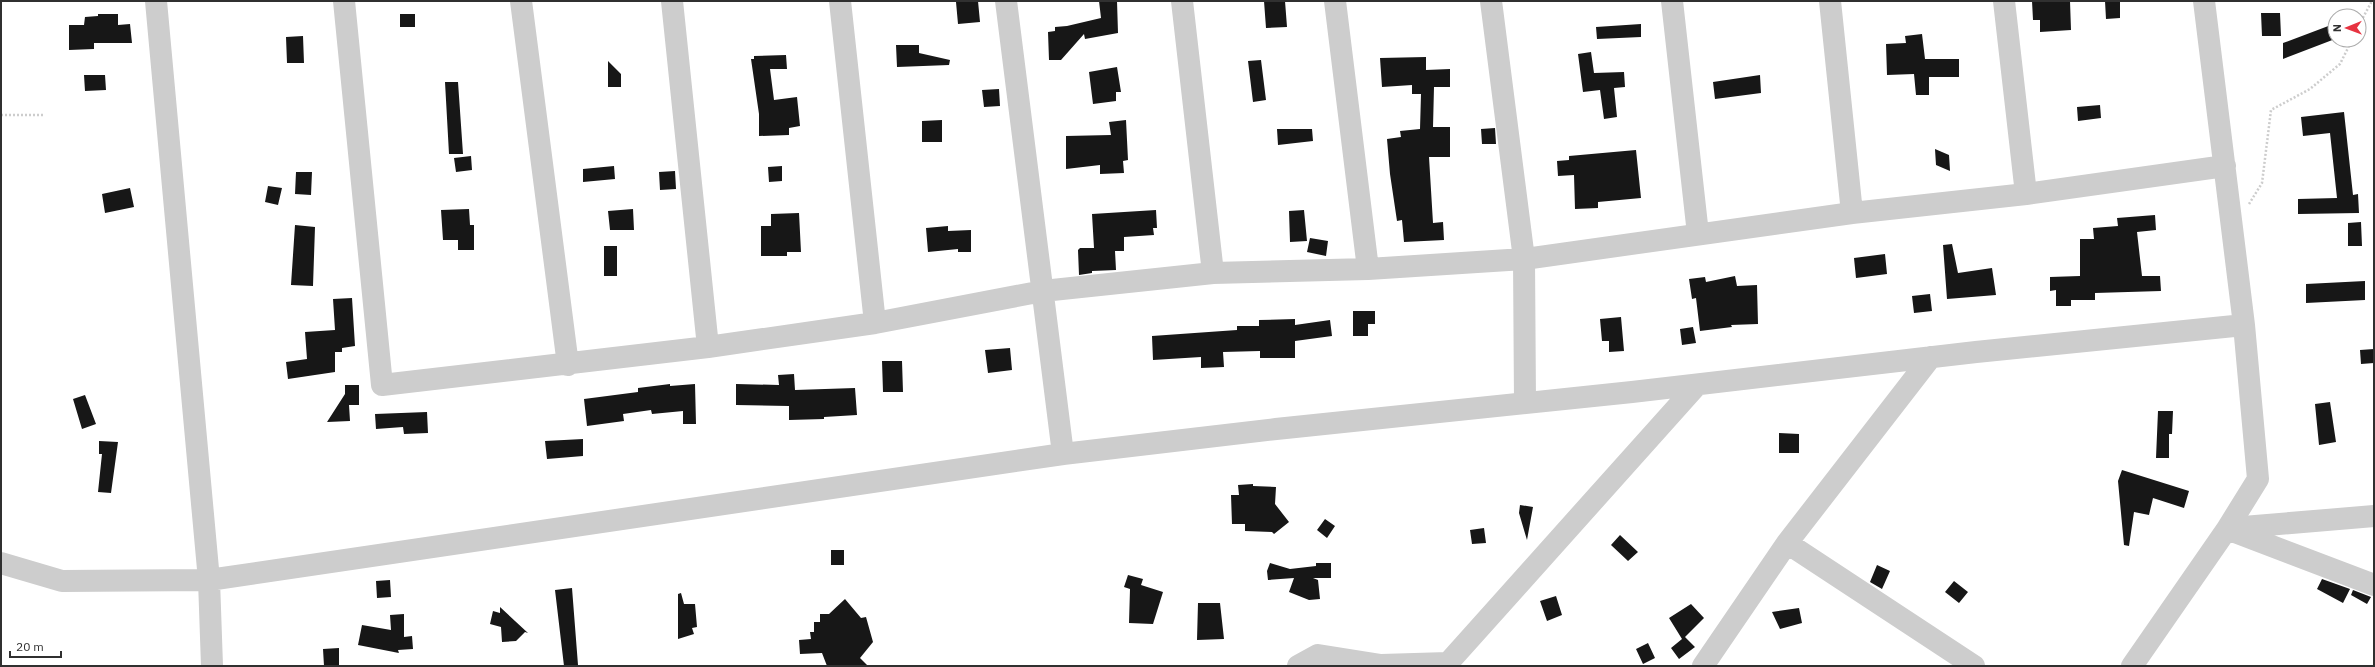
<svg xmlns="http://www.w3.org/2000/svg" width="2375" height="667" viewBox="0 0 2375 667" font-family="'IBM Plex Sans',sans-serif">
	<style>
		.building { fill: #171717 }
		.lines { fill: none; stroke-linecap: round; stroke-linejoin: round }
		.path { stroke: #cdcdcd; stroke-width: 2.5; stroke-dasharray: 2 2; stroke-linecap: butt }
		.minor { stroke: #cdcdcd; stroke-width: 22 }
	</style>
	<rect width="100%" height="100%" fill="#fff"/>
	<!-- building -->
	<path class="building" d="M978 1 980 22 958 24 956 2Z
		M1099 1H1117L1118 33 1085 39 1084 34 1061 60H1049L1048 32 1055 31V27L1067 26 1101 18Z
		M1264 1H1285L1287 27 1266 28Z
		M2032 1H2070L2071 30 2040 32V20H2033Z
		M2105 1H2120V18L2106 19Z
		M2261 13H2280L2281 36H2262Z
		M98 14H118V25L130 24 132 43H94V49L69 50V25H84L85 17 98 16Z
		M400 14H415V27H400Z
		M1641 24V37L1597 39 1596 27Z
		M2331 25 2335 39 2283 59V43Z
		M1922 34 1925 59H1959V77H1929V95H1916L1914 74 1887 75 1886 44 1906 43 1905 36Z
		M303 36 304 63H287L286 37Z
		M896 45H919V53L950 60 949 65 897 67Z
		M1591 52 1594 73 1624 72 1625 87 1614 88 1617 117 1604 119 1600 90 1583 92 1578 54Z
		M786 55 787 69H770L774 100 797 97 800 126 789 128V135L759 136V114L751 59H754V56Z
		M1426 57V70L1450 69V87H1434L1433 127H1450V157H1429L1433 223 1443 222 1444 240 1404 242 1402 220 1397 221 1390 174 1387 139 1401 137 1400 131 1420 129 1421 94H1412V85L1382 87 1380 58Z
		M1261 60 1266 100 1253 102 1248 61Z
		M608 61 621 74V87H608Z
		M1117 67 1121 92H1116V101L1093 104 1089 72Z
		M84 75H105L106 90 85 91Z
		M1760 75 1761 93 1715 99 1713 82Z
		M445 82H458L463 154H449Z
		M999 89 1000 106 984 107 982 90Z
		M2100 105 2101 118 2078 121 2077 107Z
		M2344 112 2353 195 2358 194 2359 213 2298 214V199L2337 198 2330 133 2303 136 2301 117Z
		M942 120V142H922V121Z
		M1126 120 1128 160 1123 161 1124 173 1100 174V165L1066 169V136L1111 135 1109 122Z
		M1495 128 1496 144H1482L1481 129Z
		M1277 129H1312L1313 141 1278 145Z
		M1935 149 1949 155 1950 171 1936 165Z
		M1636 150 1641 198 1598 202V208L1575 209 1574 175 1558 176 1557 161 1569 160V156Z
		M471 156 472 170 456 172 454 158Z
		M614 166 615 179 583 182V169Z
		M782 166V181L769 182 768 167Z
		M675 171 676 189 660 190 659 172Z
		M296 172H312L311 195 295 194Z
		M268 186 282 188 278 205 265 202Z
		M130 188 134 207 105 213 102 194Z
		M469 209 470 225H474V250H458V240H443L441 210Z
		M633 209 634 230H610L608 211Z
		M1156 210 1157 228H1153L1154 235 1124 237V251H1115L1116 270 1092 271V273L1079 275 1078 250 1080 248H1094L1092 214Z
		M1304 210 1307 241 1290 242 1289 211Z
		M799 213 801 252H787V256H761V226H771V214Z
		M2155 215 2156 230 2137 232 2142 276H2160L2161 291 2095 293V300H2071V306H2056V290L2050 291V277L2080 276V239H2094L2093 228 2118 226 2117 218Z
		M2361 222 2362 246H2348V223Z
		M295 225 315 227 313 286 291 285Z
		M948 226V231L971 230V252H958V249L928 252 926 228Z
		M1310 238 1328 241 1326 256 1307 252Z
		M1952 244 1958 273 1992 268 1996 295 1947 299 1943 245Z
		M604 246H617V276H604Z
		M1885 254 1887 274 1856 278 1854 258Z
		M1735 276 1737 286 1757 285 1758 324 1731 325 1732 327 1700 331 1696 298 1692 299 1689 279 1705 277 1706 282Z
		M2365 281V300L2306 303V284Z
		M1930 294 1932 311 1914 313 1912 296Z
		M352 298 355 346 342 348V352H335V372L288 379 286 362 307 359 305 332 335 330 333 299Z
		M1353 311H1375V324H1368V336H1353Z
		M1621 317 1624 351 1609 352V341H1602L1600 319Z
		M1295 319V325L1330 320 1332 336 1295 341V358H1260V351L1223 352 1224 367 1201 368V357L1153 360 1152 336 1237 330V326H1259V320Z
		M1693 327 1696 343 1682 345 1680 329Z
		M1010 348 1012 370 988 373 985 350Z
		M2374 349V363L2361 364 2360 350Z
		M882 361H902L903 392H883Z
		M794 374 795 390 855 388 857 415 824 417V419L789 420V406L736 405V384L779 385 778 375Z
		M670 384V386L695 384 696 424H683V411L652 414 651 410 623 414 624 421 587 426 584 399 638 392V388Z
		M345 385H359V405H349L350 421 327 422 345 394Z
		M85 395 96 424 82 429 73 399Z
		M2330 402 2336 442 2319 445 2315 404Z
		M2158 411H2173L2172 434H2169V458H2156Z
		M427 412 428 433 404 434 403 427 376 429 375 414Z
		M1779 433 1799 434V453H1779Z
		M583 439V456L547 459 545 441Z
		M99 441 118 442 111 493 98 492 102 454H99Z
		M2122 470 2189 491 2184 508 2153 498 2149 515 2134 512 2129 546 2124 545 2118 481Z
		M1253 484V486L1276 487 1275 504 1289 522 1274 534 1272 532 1245 531V524H1232L1231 495H1239L1238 485Z
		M1520 505 1533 507 1527 540 1519 513Z
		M1325 519 1335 526 1327 538 1317 530Z
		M1484 528 1486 543 1472 544 1470 530Z
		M1620 535 1638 552 1628 561 1611 545Z
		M831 550H844V565H831Z
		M1270 563 1290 569 1316 566V563H1331V578H1313L1318 580 1320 599 1309 600 1289 592 1294 578 1268 580 1267 571Z
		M1877 565 1890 571 1882 589 1870 582Z
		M1128 575 1143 579 1141 585 1163 592 1153 624 1129 623 1130 589 1124 587Z
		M2322 579 2350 589 2343 603 2317 589Z
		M390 580 391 597 377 598 376 581Z
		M1954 581 1968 592 1959 603 1945 592Z
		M572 588 578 665 564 666 555 590Z
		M2353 590 2371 597 2367 604 2351 595Z
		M681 593 684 604H695L697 627 692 628 694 634 678 639V594Z
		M1556 596 1562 615 1547 621 1540 601Z
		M845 599 861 618 866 617 873 642 860 658 868 666H827L822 653 800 654 799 640 811 639 810 632H814V622H820V614H829Z
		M1198 603H1220L1224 639 1197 640Z
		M1691 604 1704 618 1685 637 1695 647 1679 659 1671 648 1682 639 1669 618Z
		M500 607 515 621 528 633 525 632 516 641 502 642 501 627 490 624 493 611 500 613Z
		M1799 608 1802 623 1780 629 1772 612Z
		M404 614V637L412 636 413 649 398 650 399 653 358 645 362 625 391 630 390 615Z
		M1648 643 1655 658 1643 664 1636 649Z
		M339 648V666H324L323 649Z"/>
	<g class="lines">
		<!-- path -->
		<path class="path" d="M2359 25 2372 1
			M1 115H43
			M2249 204 2262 183 2271 110 2310 89 2340 64 2352 40"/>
		<!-- minor -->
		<path class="minor" d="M156 1 209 580 212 666
			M344 1 382 385 708 347 875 323 1043 291 1213 273 1368 269 1524 259 1852 213 2026 194 2225 166
			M521 1 568 365
			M672 1 708 347
			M840 1 875 323
			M1006 1 1063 454
			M1182 1 1213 273
			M1335 1 1368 269
			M1491 1 1524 259 1525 403
			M1672 1 1698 234
			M1830 1 1852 213
			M2004 1 2026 194
			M2231 528 2374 516
			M2227 529 2374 585
			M1787 543 1974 666
			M1 563 62 581 209 580 1063 454 1276 429 1632 392 1976 352 2244 325
			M1298 666 1318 655 1381 665 1448 663
			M1435 666 1448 663 1697 385
			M1703 666 1787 543 1931 357
			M2132 666 2227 529 2258 479 2244 325 2204 1"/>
	</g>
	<!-- border -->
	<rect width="2375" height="667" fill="none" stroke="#303030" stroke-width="4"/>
	<!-- north arrow -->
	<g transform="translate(2347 28) rotate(269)"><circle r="19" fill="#ffffff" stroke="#acacac"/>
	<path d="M0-3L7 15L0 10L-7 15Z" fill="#e73341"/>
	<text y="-6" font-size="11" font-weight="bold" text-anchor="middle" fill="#303030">N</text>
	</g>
	<!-- scale -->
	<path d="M10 651v6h51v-6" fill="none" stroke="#303030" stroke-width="2"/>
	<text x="16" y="651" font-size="12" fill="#303030" stroke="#ffffff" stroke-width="3" paint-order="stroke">20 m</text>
</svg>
